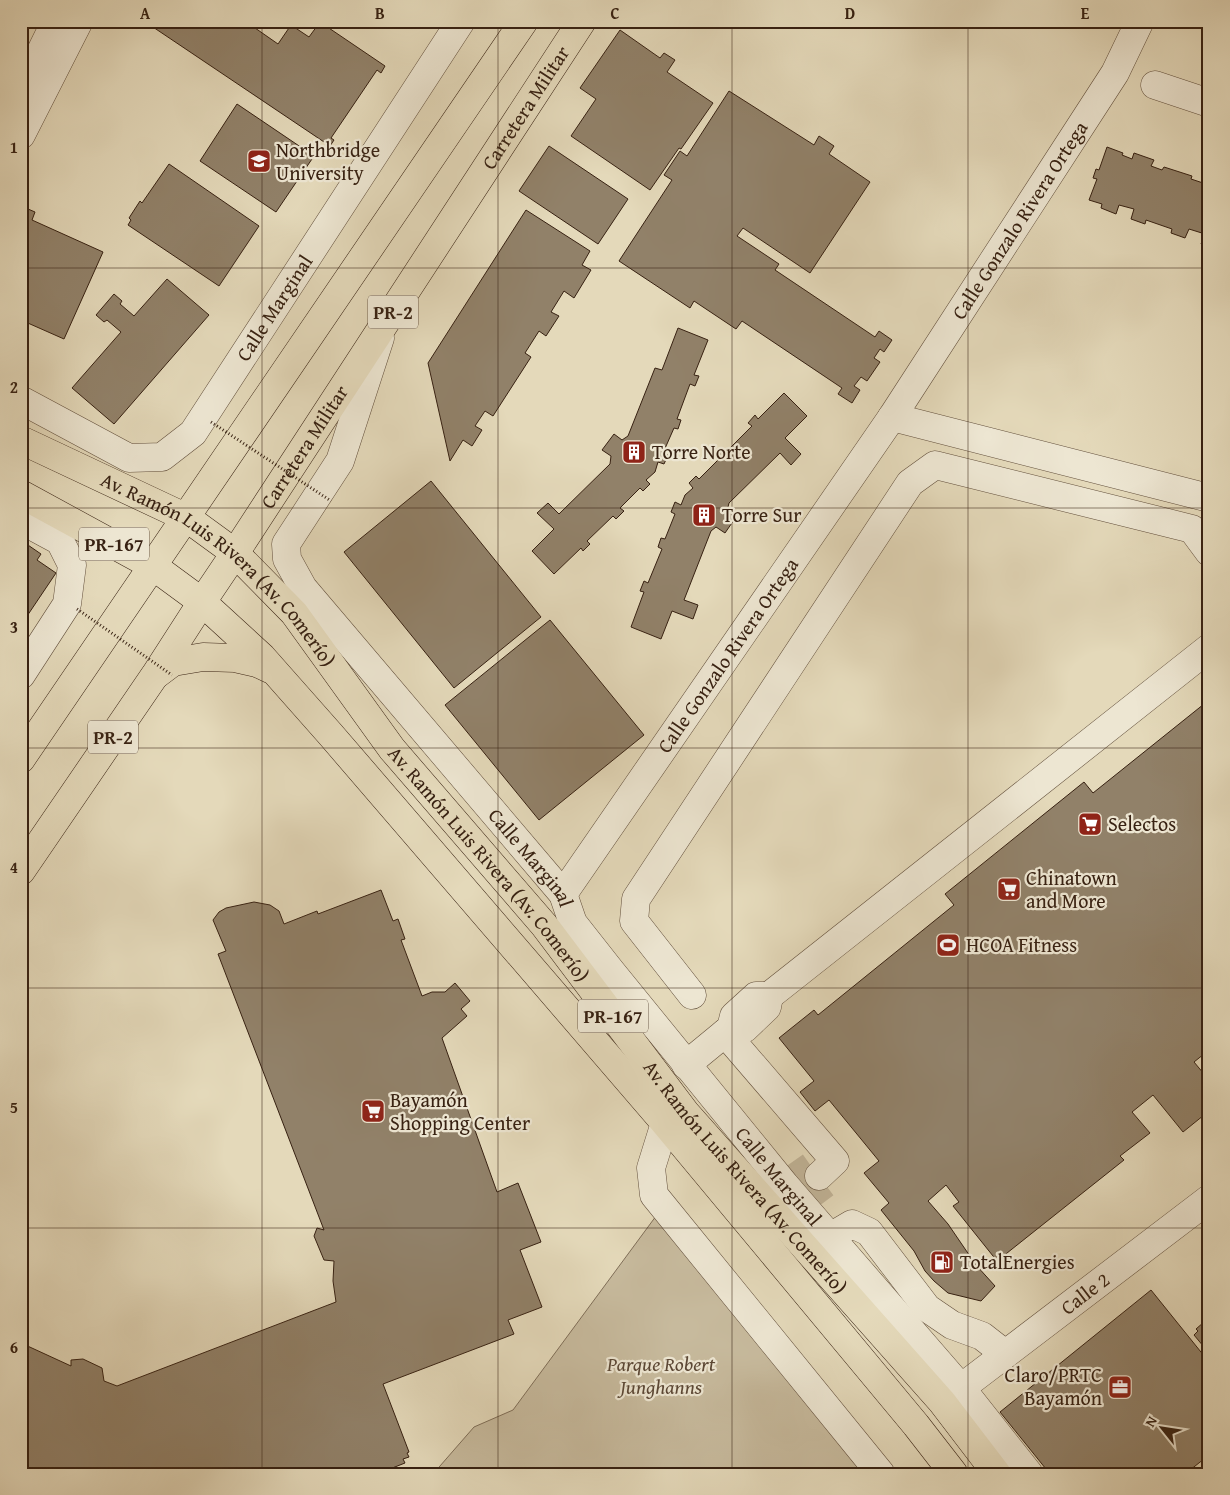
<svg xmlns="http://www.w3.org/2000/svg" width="1230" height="1495" viewBox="0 0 1230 1495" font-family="'Gentium Book Plus',serif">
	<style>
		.green { fill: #c7ba9d; stroke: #7f6e58 }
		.building { fill: #918169; stroke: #372112 }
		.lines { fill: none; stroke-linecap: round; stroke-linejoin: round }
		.minor-tunnel { stroke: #c1b498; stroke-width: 28; stroke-dasharray: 28 14; stroke-linecap: butt }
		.minor-casing { stroke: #624f3c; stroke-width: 29 }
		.major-casing { stroke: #372112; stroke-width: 29 }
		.path { stroke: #372112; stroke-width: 3; stroke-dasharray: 1 2.5; stroke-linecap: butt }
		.minor { stroke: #ede6d2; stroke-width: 28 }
		.major { stroke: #e4d9ba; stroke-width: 28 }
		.path-bridge { stroke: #372112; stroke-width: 3; stroke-dasharray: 1 2.5; stroke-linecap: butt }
		.grid { fill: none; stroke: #372112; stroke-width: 1; stroke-opacity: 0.55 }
		.labels { text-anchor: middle; stroke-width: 4.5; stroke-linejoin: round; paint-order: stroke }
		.shield { fill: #ede6d2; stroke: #6e5c4c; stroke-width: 1 }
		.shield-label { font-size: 19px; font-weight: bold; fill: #372112 }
		.street-label { font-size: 20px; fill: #372112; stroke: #ede6d2 }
		.poi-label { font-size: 20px; fill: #372112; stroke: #ede6d2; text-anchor: start }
		.park-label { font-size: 20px; font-style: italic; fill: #5b4735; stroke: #ede6d2 }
		.neatline { fill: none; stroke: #372112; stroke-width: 2 }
		.grid-label { font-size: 16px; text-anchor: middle; font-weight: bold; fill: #372112 }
	</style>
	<rect width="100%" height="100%" fill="#e4d9ba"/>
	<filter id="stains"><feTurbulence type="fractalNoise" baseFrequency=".004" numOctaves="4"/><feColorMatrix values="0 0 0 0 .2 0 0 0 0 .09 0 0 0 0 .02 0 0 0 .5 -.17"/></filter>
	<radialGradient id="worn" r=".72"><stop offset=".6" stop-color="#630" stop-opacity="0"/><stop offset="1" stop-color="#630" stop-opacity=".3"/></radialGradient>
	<!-- green -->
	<path class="green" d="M659 1212 866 1474H433L474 1427 513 1410Z"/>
	<!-- building -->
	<path class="building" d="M144 21H245L278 44 291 25 309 37 320 22 385 66 381 73 377 70 331 138 334 140 330 146Z
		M620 30 660 58 664 53 675 60 667 72 713 103 681 149 679 148 650 190 571 136 596 99 580 88Z
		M729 91 814 145 819 136 834 146 829 154 870 182 810 273 743 228 737 236 779 264 775 270 875 337 879 331 892 340 884 352 880 349 874 358 880 362 867 381 861 377 854 386 860 390 852 403 838 394 842 388 742 321 736 329 694 301 690 308 619 261 672 180 664 175 680 151 687 156Z
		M237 104 314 156 276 212 200 161Z
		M549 146 628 199 598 244 519 191Z
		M1107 147 1123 153 1122 155 1132 159 1134 153 1154 160 1151 166 1162 170 1164 167 1192 176 1191 179 1203 183 1205 177 1209 178V246L1201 244 1205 234 1189 229 1185 238 1171 233 1172 229 1146 220 1145 224 1131 219 1134 209 1119 205 1116 214 1101 208 1102 204 1089 200 1097 179 1093 178 1096 169 1099 170Z
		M169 164 259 226 219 286 128 225 131 220 129 218 140 201 142 203Z
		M21 206 35 212 32 220 103 252 64 339 21 320Z
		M526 210 590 251 582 265 591 270 574 298 564 291 551 312 559 316 546 336 539 331 525 353 531 357 493 416 485 411 475 426 482 430 472 446 463 440 450 461 428 363Z
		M167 279 209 315 114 424 72 388 121 332 107 320 104 322 96 315 114 294 122 301 120 304 134 316Z
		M678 328 708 340 694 375 699 376 695 386 690 384 677 419 681 420 678 429 674 428 663 453 668 455 664 464 658 462 655 472 646 480 650 484 643 491 640 488 620 508 624 511 616 519 613 516 587 541 590 544 583 551 581 548 554 574 532 551 554 529 537 513 548 503 559 514 610 464 611 456 602 450 614 434 622 440 628 436 655 368 662 370Z
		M784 393 807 416 785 438 801 454 791 465 780 453 729 503 727 511 736 517 725 533 716 527 711 531 684 600 698 605 693 619 672 611 661 639 631 627 644 592 640 591 644 581 648 583 662 549 658 547 661 538 665 539 675 514 671 512 675 502 681 505 685 495 693 488 689 483 696 476 699 479 719 459 715 456 723 449 726 452 752 426 748 423 755 415 758 419Z
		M431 481 541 617 454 688 344 552Z
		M21 543 24 545 25 543 41 554 37 560 56 573 21 625Z
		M550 620 644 735 539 820 445 705Z
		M1209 700V1050L1194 1062 1209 1080V1111L1183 1132 1153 1095 1132 1112 1150 1133 1120 1156 1124 1160 997 1261 953 1206 959 1202 946 1185 928 1201 948 1224 976 1265 995 1286 981 1301 948 1293 934 1281 925 1271 914 1251 881 1210 889 1203 864 1173 879 1161 829 1100 815 1111 800 1092 814 1081 779 1038 814 1010 818 1015 954 905 945 894 1084 782 1093 793Z
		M381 890 393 921 398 919 405 939 401 940 422 996 432 992H445L455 983 470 1001 461 1009 467 1016 442 1038 497 1192 518 1183 541 1242 520 1250 542 1307 508 1320 514 1334 383 1384 409 1452 407 1453 409 1457 403 1459 405 1463 377 1474H21V1343L71 1366V1360L83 1359 102 1368 104 1381 117 1386 336 1302 333 1281 334 1261 324 1260 314 1236 317 1228 324 1230 218 954 226 951 213 920 219 912 226 908 254 902 270 905 279 911 284 924 317 911 318 914Z
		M1151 1290 1209 1362V1455L1185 1474H1050L1000 1412Z
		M1204 1322 1206 1325 1209 1323V1353L1194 1335 1198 1331 1196 1329Z"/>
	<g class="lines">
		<!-- minor-tunnel -->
		<path class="minor-tunnel" d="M794 1178 811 1166
			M809 1196 825 1184"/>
		<!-- minor casing -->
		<g class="minor-casing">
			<g id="minor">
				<path d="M1155 85 1209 103"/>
				<path d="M21 92 56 21"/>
				<path d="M21 135 79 21"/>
				<path id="s1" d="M380 338 340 461 286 544 287 559 303 588 563 894 573 923 610 970 785 1185 961 1388 1029 1474"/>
				<path id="s2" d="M21 400 129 458 162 457 193 433 461 21"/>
				<path d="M892 417 1209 498"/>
				<path d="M21 520 60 541 72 565 67 604 21 675"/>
				<path id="s3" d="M563 894 892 417 1115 73 1140 21"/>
				<path d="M692 995 634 921 636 899 910 483 935 465 1192 529 1209 552"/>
				<path d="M769 996 1209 648"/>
				<path d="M725 1033 835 1161 819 1176"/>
				<path d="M686 1065 731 1028 734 1016 756 996H769L767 1007 745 1028H731"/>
				<path d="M665 1123 651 1168 654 1195 881 1474"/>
				<path d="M830 1237 852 1224 869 1232 927 1308 952 1325 982 1336 1005 1354"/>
				<path id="s4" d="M961 1388 1209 1199"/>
			</g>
		</g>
		<!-- major casing -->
		<g class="major-casing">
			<g id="major">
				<path id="s5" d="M21 440 187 518 235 553 294 613 392 749 544 925 685 1112 942 1402 997 1474"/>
				<path d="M21 494 153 566 202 602 262 657 331 735 665 1123 916 1425 954 1474"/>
				<path d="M157 674 173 662 203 657 235 658 257 663 270 669"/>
				<path d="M21 759 524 21"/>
				<path id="s6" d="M21 871 155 675 202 602 235 553 582 21"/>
			</g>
		</g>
		<!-- path -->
		<path class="path" d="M21 905 27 897"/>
		<!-- minor -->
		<use href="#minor" class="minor"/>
		<!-- major -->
		<use href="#major" class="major"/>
		<!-- path-bridge -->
		<path class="path-bridge" d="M211 422 331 501
			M77 609 172 675"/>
	</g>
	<!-- grid -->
	<path class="grid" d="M262 21V1474M498 21V1474M732 21V1474M968 21V1474M21 268H1209M21 508H1209M21 748H1209M21 988H1209M21 1228H1209"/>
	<!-- icons -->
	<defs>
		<g id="university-square" transform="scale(1.25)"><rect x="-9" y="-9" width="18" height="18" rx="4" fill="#8f2418" stroke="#ede6d2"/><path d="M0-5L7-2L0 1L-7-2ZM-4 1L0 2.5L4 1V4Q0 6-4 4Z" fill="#fff"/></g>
		<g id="building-square" transform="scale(1.25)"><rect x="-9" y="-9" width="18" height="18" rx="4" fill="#8f2418" stroke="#ede6d2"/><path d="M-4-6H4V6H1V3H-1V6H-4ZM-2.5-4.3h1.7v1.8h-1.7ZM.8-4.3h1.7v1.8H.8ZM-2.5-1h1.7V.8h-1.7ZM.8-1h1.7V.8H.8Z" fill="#fff"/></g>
		<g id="supermarket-square" transform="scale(1.25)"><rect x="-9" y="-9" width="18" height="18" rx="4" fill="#8f2418" stroke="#ede6d2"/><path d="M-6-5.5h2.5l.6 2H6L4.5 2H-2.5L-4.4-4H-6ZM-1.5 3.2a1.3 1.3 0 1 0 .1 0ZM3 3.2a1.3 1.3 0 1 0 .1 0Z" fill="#fff"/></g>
		<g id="stadium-square" transform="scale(1.25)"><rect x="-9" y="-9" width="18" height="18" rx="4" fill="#8f2418" stroke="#ede6d2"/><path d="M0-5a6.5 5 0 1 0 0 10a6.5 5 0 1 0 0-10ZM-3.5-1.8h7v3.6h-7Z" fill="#fff"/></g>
		<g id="fuel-square" transform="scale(1.25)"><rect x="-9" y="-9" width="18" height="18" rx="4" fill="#8f2418" stroke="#ede6d2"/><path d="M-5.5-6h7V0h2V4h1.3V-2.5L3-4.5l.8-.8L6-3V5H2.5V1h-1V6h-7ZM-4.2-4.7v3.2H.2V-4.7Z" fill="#fff"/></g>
		<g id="office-square" transform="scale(1.25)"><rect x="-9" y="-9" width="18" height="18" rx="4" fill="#8f2418" stroke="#ede6d2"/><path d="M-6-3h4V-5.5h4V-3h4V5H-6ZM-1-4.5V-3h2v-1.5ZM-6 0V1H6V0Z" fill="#fff"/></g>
	</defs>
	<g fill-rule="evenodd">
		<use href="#university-square" x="259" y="161"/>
		<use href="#building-square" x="634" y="452"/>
		<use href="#building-square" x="704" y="515"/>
		<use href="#supermarket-square" x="1090" y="824"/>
		<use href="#supermarket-square" x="1009" y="889"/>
		<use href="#stadium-square" x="948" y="945"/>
		<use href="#supermarket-square" x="373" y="1111"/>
		<use href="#fuel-square" x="942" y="1262"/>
		<use href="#office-square" x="1120" y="1387"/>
	</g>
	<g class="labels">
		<!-- shield labels -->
		<g class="shield">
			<rect x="368" y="295.5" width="50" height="33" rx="4"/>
			<rect x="79" y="527.5" width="70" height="33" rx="4"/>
			<rect x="88" y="720.5" width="50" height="33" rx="4"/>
			<rect x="578" y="999.5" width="70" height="33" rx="4"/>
		</g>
		<g class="shield-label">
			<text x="393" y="319">PR-2</text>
			<text x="114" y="551">PR-167</text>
			<text x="113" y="744">PR-2</text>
			<text x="613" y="1023">PR-167</text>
		</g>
		<!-- street labels -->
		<g class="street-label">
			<text dy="7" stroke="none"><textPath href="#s6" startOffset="915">Carretera Militar</textPath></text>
			<text dy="7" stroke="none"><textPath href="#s3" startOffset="814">Calle Gonzalo Rivera Ortega</textPath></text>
			<text dy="7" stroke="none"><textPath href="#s2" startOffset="344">Calle Marginal</textPath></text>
			<text dy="7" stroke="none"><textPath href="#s6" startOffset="510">Carretera Militar</textPath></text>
			<text dy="7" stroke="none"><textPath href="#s5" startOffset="240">Av. Ramón Luis Rivera (Av. Comerío)</textPath></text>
			<text dy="7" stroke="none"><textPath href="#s3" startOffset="290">Calle Gonzalo Rivera Ortega</textPath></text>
			<text dy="7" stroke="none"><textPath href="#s1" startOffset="630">Calle Marginal</textPath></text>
			<text dy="7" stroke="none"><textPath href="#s5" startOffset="645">Av. Ramón Luis Rivera (Av. Comerío)</textPath></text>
			<text dy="7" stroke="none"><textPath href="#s5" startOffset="1050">Av. Ramón Luis Rivera (Av. Comerío)</textPath></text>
			<text dy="7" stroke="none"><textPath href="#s1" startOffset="1035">Calle Marginal</textPath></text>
			<text dy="7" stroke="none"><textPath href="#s4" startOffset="156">Calle 2</textPath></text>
		</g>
		<!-- poi labels -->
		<g class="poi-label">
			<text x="276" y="157">Northbridge<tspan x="276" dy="23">University</tspan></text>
			<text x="652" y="459">Torre Norte</text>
			<text x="722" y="522">Torre Sur</text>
			<text x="1108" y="831">Selectos</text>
			<text x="1026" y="885">Chinatown<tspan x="1026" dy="23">and More</tspan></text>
			<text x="966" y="952">HCOA Fitness</text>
			<text x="390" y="1107">Bayamón<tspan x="390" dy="23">Shopping Center</tspan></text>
			<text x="960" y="1269">TotalEnergies</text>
			<text x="1102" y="1382" text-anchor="end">Claro/PRTC<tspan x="1102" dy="23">Bayamón</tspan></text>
		</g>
		<!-- park labels -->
		<g class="park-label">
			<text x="661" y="1371">Parque Robert<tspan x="661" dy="23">Junghanns</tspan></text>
		</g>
	</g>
	<!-- margin -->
	<rect width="1230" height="1495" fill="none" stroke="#e4d9ba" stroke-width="55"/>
	<!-- north arrow -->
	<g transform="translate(1162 1428) rotate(300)" stroke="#ede6d2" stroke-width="4" paint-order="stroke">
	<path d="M0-4L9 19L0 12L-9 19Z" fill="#372112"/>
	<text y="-8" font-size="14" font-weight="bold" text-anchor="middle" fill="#372112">N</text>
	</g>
	<rect x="28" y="28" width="1174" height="1440" class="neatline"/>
	<g class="grid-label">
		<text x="145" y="19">A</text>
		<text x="380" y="19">B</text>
		<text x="615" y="19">C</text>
		<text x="850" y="19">D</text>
		<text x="1085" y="19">E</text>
		<text x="14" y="153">1</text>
		<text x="14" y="393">2</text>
		<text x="14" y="633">3</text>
		<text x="14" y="873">4</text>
		<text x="14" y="1113">5</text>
		<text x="14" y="1353">6</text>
	</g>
	<rect width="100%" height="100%" filter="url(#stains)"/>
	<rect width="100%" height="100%" fill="url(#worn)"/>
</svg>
